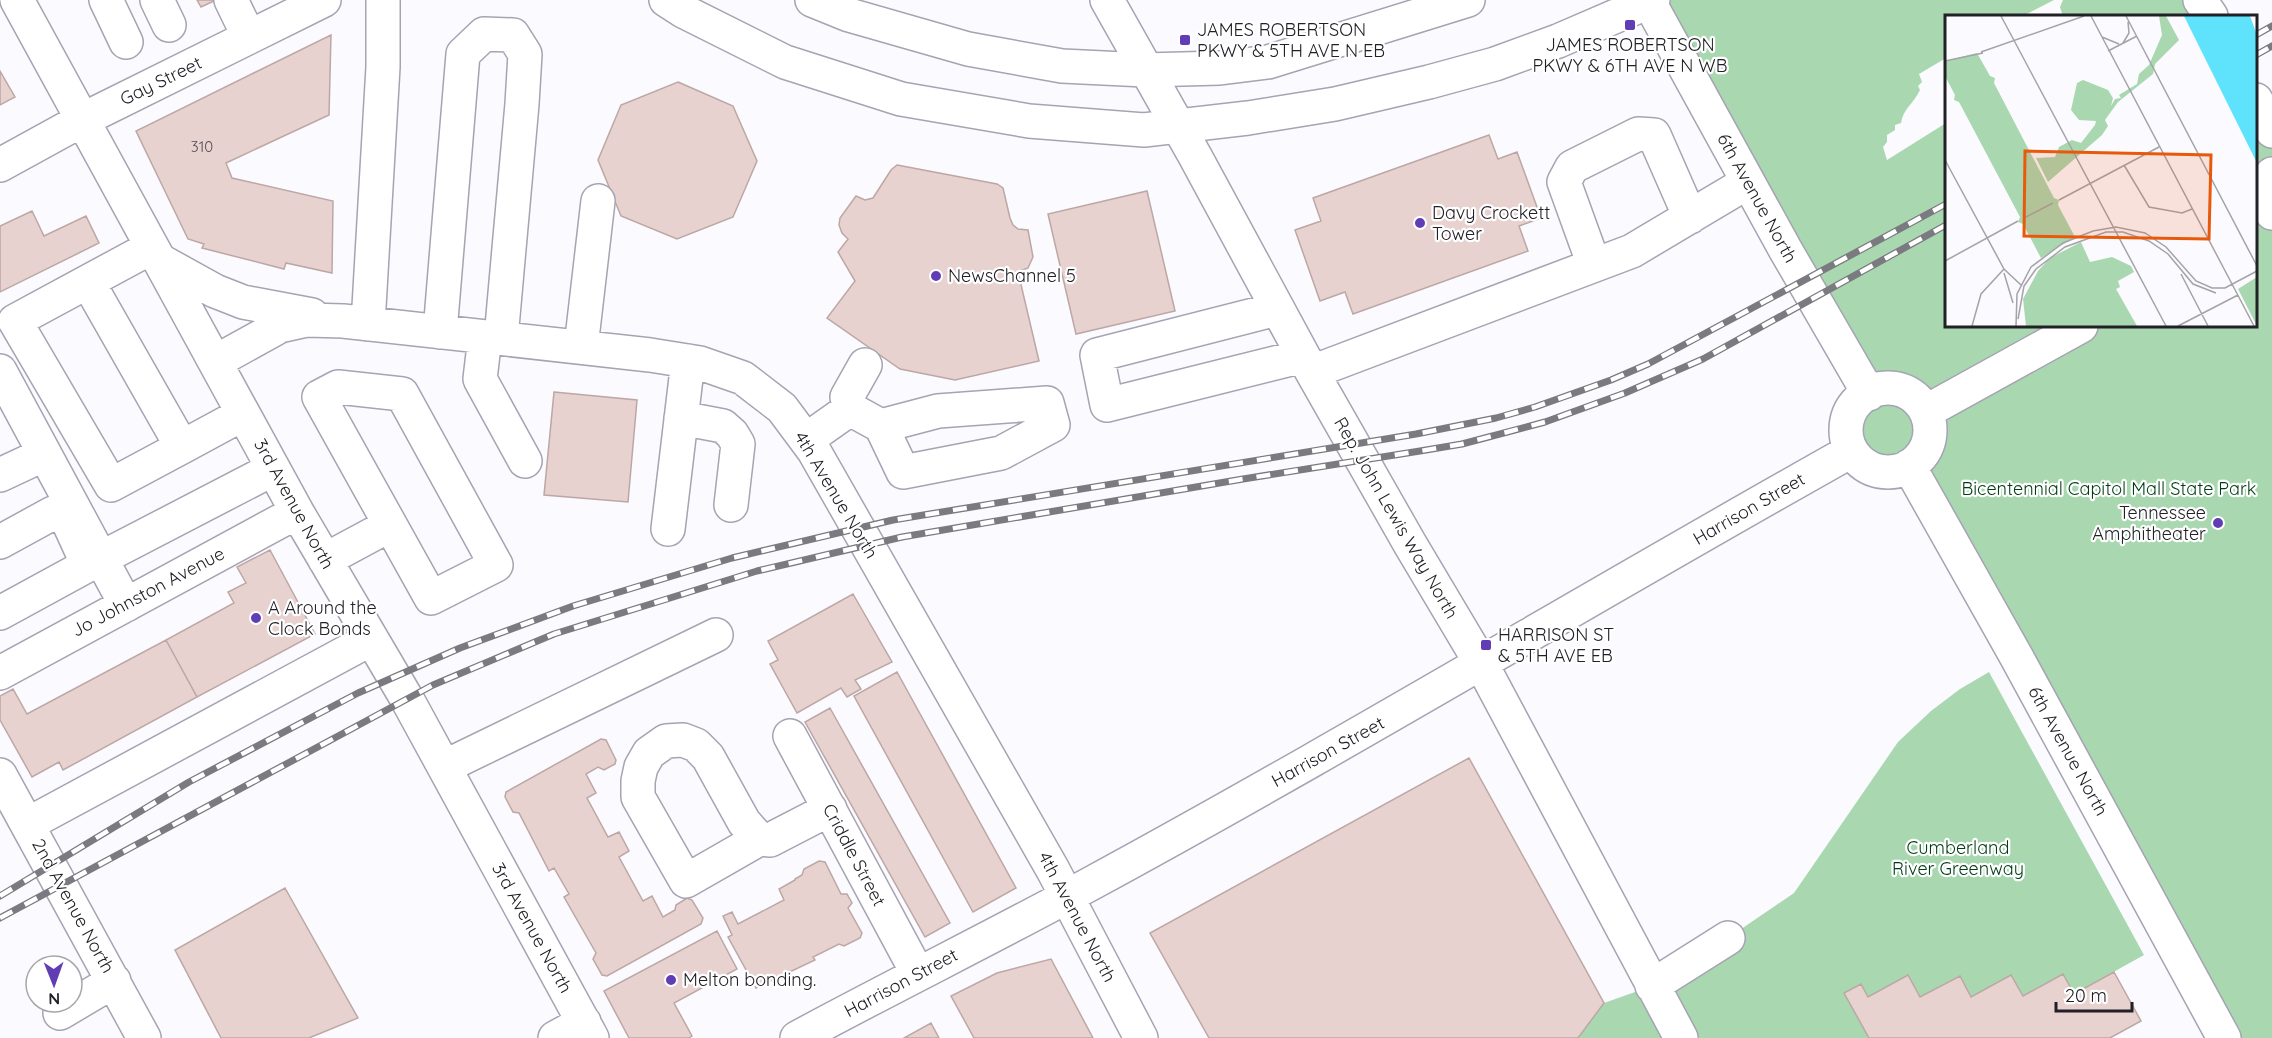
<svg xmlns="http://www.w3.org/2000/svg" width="2272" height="1038" viewBox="0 0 2272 1038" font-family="Quicksand,sans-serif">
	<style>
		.green { fill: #a9d7b0 }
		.building { fill: #e7d2cf; stroke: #bca7a5; stroke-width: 1.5 }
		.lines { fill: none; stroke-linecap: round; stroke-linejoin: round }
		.minor-casing { stroke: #a6a3b3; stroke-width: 36 }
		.major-casing { stroke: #a6a3b3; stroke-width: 36 }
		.minor { stroke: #fff; stroke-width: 33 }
		.major { stroke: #fff; stroke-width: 33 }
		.rail-casing { stroke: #7b7a80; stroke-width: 7 }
		.rail { stroke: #fff; stroke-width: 4.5; stroke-dasharray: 14; stroke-linecap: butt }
		.poi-dot { fill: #603db5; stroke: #fff; stroke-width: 2 }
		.labels { text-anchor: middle; stroke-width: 4.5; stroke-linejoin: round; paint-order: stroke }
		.number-label { font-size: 15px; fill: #524c50 }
		.poi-label { font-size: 18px; fill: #212026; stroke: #fff; text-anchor: start }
		.street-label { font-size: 18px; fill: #212026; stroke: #fff }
		.park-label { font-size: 18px; fill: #003d15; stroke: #fff }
		.inset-road { fill: none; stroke: #a4a3a8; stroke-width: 1.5 }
		.view { fill: #e8590c; fill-opacity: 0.15; stroke: #e8590c; stroke-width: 3 }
		.inset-edge { fill: none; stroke: #212026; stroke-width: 3 }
	</style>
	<rect width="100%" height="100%" fill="#fbfafe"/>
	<!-- green -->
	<path class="green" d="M1653 0H2054L2023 16H1946V58L1919 74 1922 82 1918 86 1920 90C1914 103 1903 109 1901 123L1895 125V130L1887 135V142L1883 147 1887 160 1946 123V326H2256V100L2272 131V1038H2224L1897 471C1857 477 1830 432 1858 402Z
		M2063 0H2200L2211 16H2063L2060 7Z
		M1989 672 2144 955 2074 994 2063 974 2023 996 2011 975 1971 997 1959 976 1920 997 1908 975 1852 1006 1869 1038H1578L1604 1003 1652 986 1728 938 1794 893 1898 742 1931 711 1960 689Z"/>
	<!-- building -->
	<path class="building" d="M197 0H216L201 7Z
		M331 35 329 115 226 163 232 178 333 201 332 273 286 263 284 269 202 248 204 244 188 239 136 131Z
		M0 71 15 97 0 105Z
		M678 82 733 106 757 161 733 217 677 239 621 216 598 160 621 105Z
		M1489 135 1498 159 1517 152 1541 218 1519 226 1528 251 1353 314 1345 292 1320 301 1295 230 1321 221 1313 198Z
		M897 165 997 184 1003 188 1010 218 1013 225 1018 229 1028 230 1033 257 1028 268 1018 272 1039 361 955 380 900 369 827 318 855 281 838 252 848 239 842 233 839 225 840 218 856 196 865 200 873 198 891 170Z
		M1147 191 1175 311 1076 334 1048 214Z
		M32 211 44 236 86 216 99 243 0 292V226Z
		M554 392 637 400 628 502 544 495Z
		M270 550 315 634 197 697 166 640 234 603 228 592 246 583 237 567Z
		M853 594 892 662 855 680 861 689 847 697 841 688 797 713 770 664 778 660 768 641Z
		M166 640 197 697 63 770 59 762 32 777 0 720V696L13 689 27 714Z
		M897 672 1016 888 973 912 854 696Z
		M830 708 950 923 925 937 805 722Z
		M601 739 606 740 616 760 615 764 604 770 598 767 586 774 596 793 587 798 608 837 619 832 629 851 619 857 643 901 652 896 663 917 675 910 676 905 687 898 692 900 703 918 701 924 607 976 602 975 593 959 596 953 564 897 569 894 554 868 549 871 519 813 513 812 505 797 506 792Z
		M1469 758 1604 1003 1578 1038H1209L1150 933Z
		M819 861 825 862 841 894H847L852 903 848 908 862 933 860 938 844 946 839 944 813 957 815 960 756 988 728 937 732 935 723 916 732 912 738 924 784 900 779 889 795 880V879L802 875 804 869Z
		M285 888 358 1018 309 1038H221L175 950Z
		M717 931 737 969 674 1003 692 1036 689 1038H629L604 991Z
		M1051 959 1093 1038H974L951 996 997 973Z
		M2114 972 2141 1021 2110 1038H1869L1844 993 1861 984 1868 997 1908 975 1920 997 1960 976 1971 997 2011 975 2023 996 2063 974 2074 994Z
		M931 1023 939 1038H904Z"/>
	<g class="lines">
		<!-- minor casing -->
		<g class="minor-casing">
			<path id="minor" d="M17 0 297 512 407 699 592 1038
				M106 0 126 42
				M157 0 169 25
				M231 0 249 37
				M1107 0 1195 156 1312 372 1410 544 1482 665 1681 1038
				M1648 0 1785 249 1869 394
				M2200 0 2211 16
				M2256 100 2272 131
				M0 165 82 120 324 0
				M2272 174 2267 190 2272 213
				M159 260 215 291 243 302 312 315
				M1594 265 1564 182 1572 167 1638 134 1654 135 1690 217
				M88 282 182 447 111 485 15 321 152 247
				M1277 309 1097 355 1107 405 1303 356
				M368 324 383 67V0
				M440 332 463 54 484 34 513 35 525 54 522 104 501 338
				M485 337 480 379 525 461
				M581 347 598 201
				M215 362 280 326 307 320 343 321 650 355 700 363 743 378 782 408 814 451 1053 870 1141 1038
				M0 371 126 605
				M1312 372 1632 251 1748 182
				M338 387 402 394 496 565 431 598 319 397Z
				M1846 430a42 42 0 1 1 84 0a42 42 0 1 1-84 0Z
				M850 409 847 397 865 365
				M1927 411 2081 326
				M681 418 723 426 732 434 738 444 731 505
				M806 440 850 409 881 426 903 472 1001 453 1053 425 1047 403 938 411 881 426
				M182 447 243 414
				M1909 466 2016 656 2224 1038
				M0 475 32 460
				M668 529 688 361
				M0 542 53 513 67 519 88 565 0 613
				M325 560 390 525
				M88 565 273 469
				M0 673 297 512
				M790 736 918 974
				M444 767 716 635
				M0 775 144 1038
				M28 824 371 639
				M759 839 686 881 638 797V781L641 767 649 753 666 741 683 740 696 745 708 757 744 822 759 839 770 840 830 809
				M1652 986 1728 938
				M60 1013 114 981
				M555 1038 584 1022
				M797 1038C895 985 995 936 1092 883 1348 744 1597 593 1851 451"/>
		</g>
		<!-- major casing -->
		<g class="major-casing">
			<path id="major" d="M666 0 683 11 785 62 901 99 1029 121 1144 130 1248 118 1335 104 1429 82 1495 64 1558 41 1653 0
				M812 0 849 15 968 49 1062 66 1145 70 1220 68 1268 62 1468 0"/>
		</g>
		<!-- minor -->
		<use href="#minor" class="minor"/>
		<!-- major -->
		<use href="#major" class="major"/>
		<!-- rail casing -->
		<g class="rail-casing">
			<path id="rail" d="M2256 35 2272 26
				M2256 55 2272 46
				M0 896 189 782 358 693 460 648 573 606 732 558 893 520 1416 434 1496 418 1535 407 1611 380 1648 364 1946 204
				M0 918 433 685 554 634 757 571 902 537 1243 479 1420 451 1462 444 1545 422 1625 393 1703 359 1946 225"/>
		</g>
		<!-- rail -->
		<use href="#rail" class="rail"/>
	</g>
	<!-- markers -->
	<g class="poi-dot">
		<rect x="1624" y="19" width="12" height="12" rx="3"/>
		<rect x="1179" y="34" width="12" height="12" rx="3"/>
		<circle cx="1420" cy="223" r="6"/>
		<circle cx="936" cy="276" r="6"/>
		<circle cx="2218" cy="523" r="6"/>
		<circle cx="256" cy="618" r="6"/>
		<rect x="1480" y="639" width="12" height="12" rx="3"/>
		<circle cx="671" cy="980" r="6"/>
	</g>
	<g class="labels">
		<!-- number labels -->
		<g class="number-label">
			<text x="202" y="152">310</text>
		</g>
		<!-- poi labels -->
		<g class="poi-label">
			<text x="1197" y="36">JAMES ROBERTSON<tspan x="1197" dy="21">PKWY &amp; 5TH AVE N EB</tspan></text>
			<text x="1630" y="51" text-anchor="middle">JAMES ROBERTSON<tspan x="1630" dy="21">PKWY &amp; 6TH AVE N WB</tspan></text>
			<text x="1432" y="219">Davy Crockett<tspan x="1432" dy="21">Tower</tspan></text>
			<text x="948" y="282">NewsChannel 5</text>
			<text x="2206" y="519" text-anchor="end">Tennessee<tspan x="2206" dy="21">Amphitheater</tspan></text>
			<text x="268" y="614">A Around the<tspan x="268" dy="21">Clock Bonds</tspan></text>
			<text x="1498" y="641">HARRISON ST<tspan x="1498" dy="21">&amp; 5TH AVE EB</tspan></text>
			<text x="683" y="986">Melton bonding.</text>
		</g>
		<!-- street labels -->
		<g class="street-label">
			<text transform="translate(161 81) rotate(-26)" y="6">Gay Street</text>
			<text transform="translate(1757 198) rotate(61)" y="6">6th Avenue North</text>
			<text transform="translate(836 495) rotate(59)" y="6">4th Avenue North</text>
			<text transform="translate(294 504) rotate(61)" y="6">3rd Avenue North</text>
			<text transform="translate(1749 509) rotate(-30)" y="6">Harrison Street</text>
			<text transform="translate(1396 518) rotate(60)" y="6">Rep. John Lewis Way North</text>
			<text transform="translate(148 592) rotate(-28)" y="6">Jo Johnston Avenue</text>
			<text transform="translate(2068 751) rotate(61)" y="6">6th Avenue North</text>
			<text transform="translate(1328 752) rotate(-29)" y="6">Harrison Street</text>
			<text transform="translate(854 855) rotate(62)" y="6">Criddle Street</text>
			<text transform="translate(73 906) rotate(61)" y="6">2nd Avenue North</text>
			<text transform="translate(1077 917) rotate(62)" y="6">4th Avenue North</text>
			<text transform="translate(532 928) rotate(61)" y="6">3rd Avenue North</text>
			<text transform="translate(901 983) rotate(-28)" y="6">Harrison Street</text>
		</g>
		<!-- park labels -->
		<g class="park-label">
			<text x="2109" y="495">Bicentennial Capitol Mall State Park</text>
			<text x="1958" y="854">Cumberland<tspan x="1958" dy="21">River Greenway</tspan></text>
		</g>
	</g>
	<!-- overview -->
	<g transform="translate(1945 15)">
		<rect width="312" height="312" fill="#fbfafe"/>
		<path d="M214 1H221L234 25 210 49 208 59 173 87 160 105 163 111 157 120 103 167 91 143 110 142 114 132 127 125 136 128 150 110 151 106 134 105 126 95 132 68 138 65 163 75 168 83 166 91 170 84 176 83 174 80 192 69 194 59 204 50 217 20ZM32 38 45 61 50 63 49 68 109 183 114 185 113 190 130 222 96 243 78 209 73 207 75 202 14 87 9 85 10 80 0 61V46ZM136 227 145 247 167 242 186 251 189 257 173 266 175 272 171 274 192 311H81L78 284 93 256 105 243ZM312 262V311L293 274Z" fill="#a9d7b0"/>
		<path d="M239 1H305L312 20V148Z" fill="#5fe3fc"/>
		<path class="inset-road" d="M56 1 221 311M146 1 287 269M181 1 312 251M157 22 174 29M178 28 184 18 183 7M163 36 192 21M36 37 139 1M0 46 38 38M0 145 59 254 76 270M179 150 204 192 237 198 247 194M114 185 214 132M79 203 108 188M0 246 73 206M59 258 68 288M236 259 263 311M287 269 309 311M73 304 79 271 91 254 120 232 161 217H178L204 226 223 239 248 269 271 278M27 311 36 279 59 254M71 311 72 279 86 252 118 228 148 216 171 212 200 218 221 232 251 266 267 273H280L312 256M233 311 293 280"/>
		<path class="view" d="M80 136 266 140 264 224 79 221Z"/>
		<rect width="312" height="312" class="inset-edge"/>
	</g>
	<!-- north arrow -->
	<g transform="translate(54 984) rotate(179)"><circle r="28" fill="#ffffff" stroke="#a6a6a8" stroke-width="1.5"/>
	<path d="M0-4.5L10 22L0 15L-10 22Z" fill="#603db5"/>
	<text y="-9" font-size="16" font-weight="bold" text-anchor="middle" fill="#212026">N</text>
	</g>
	<!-- scale -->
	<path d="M2056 1002v9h76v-9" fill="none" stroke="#212026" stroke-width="3"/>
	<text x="2065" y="1002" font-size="18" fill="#212026" stroke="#ffffff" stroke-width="4.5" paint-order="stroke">20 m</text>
</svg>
